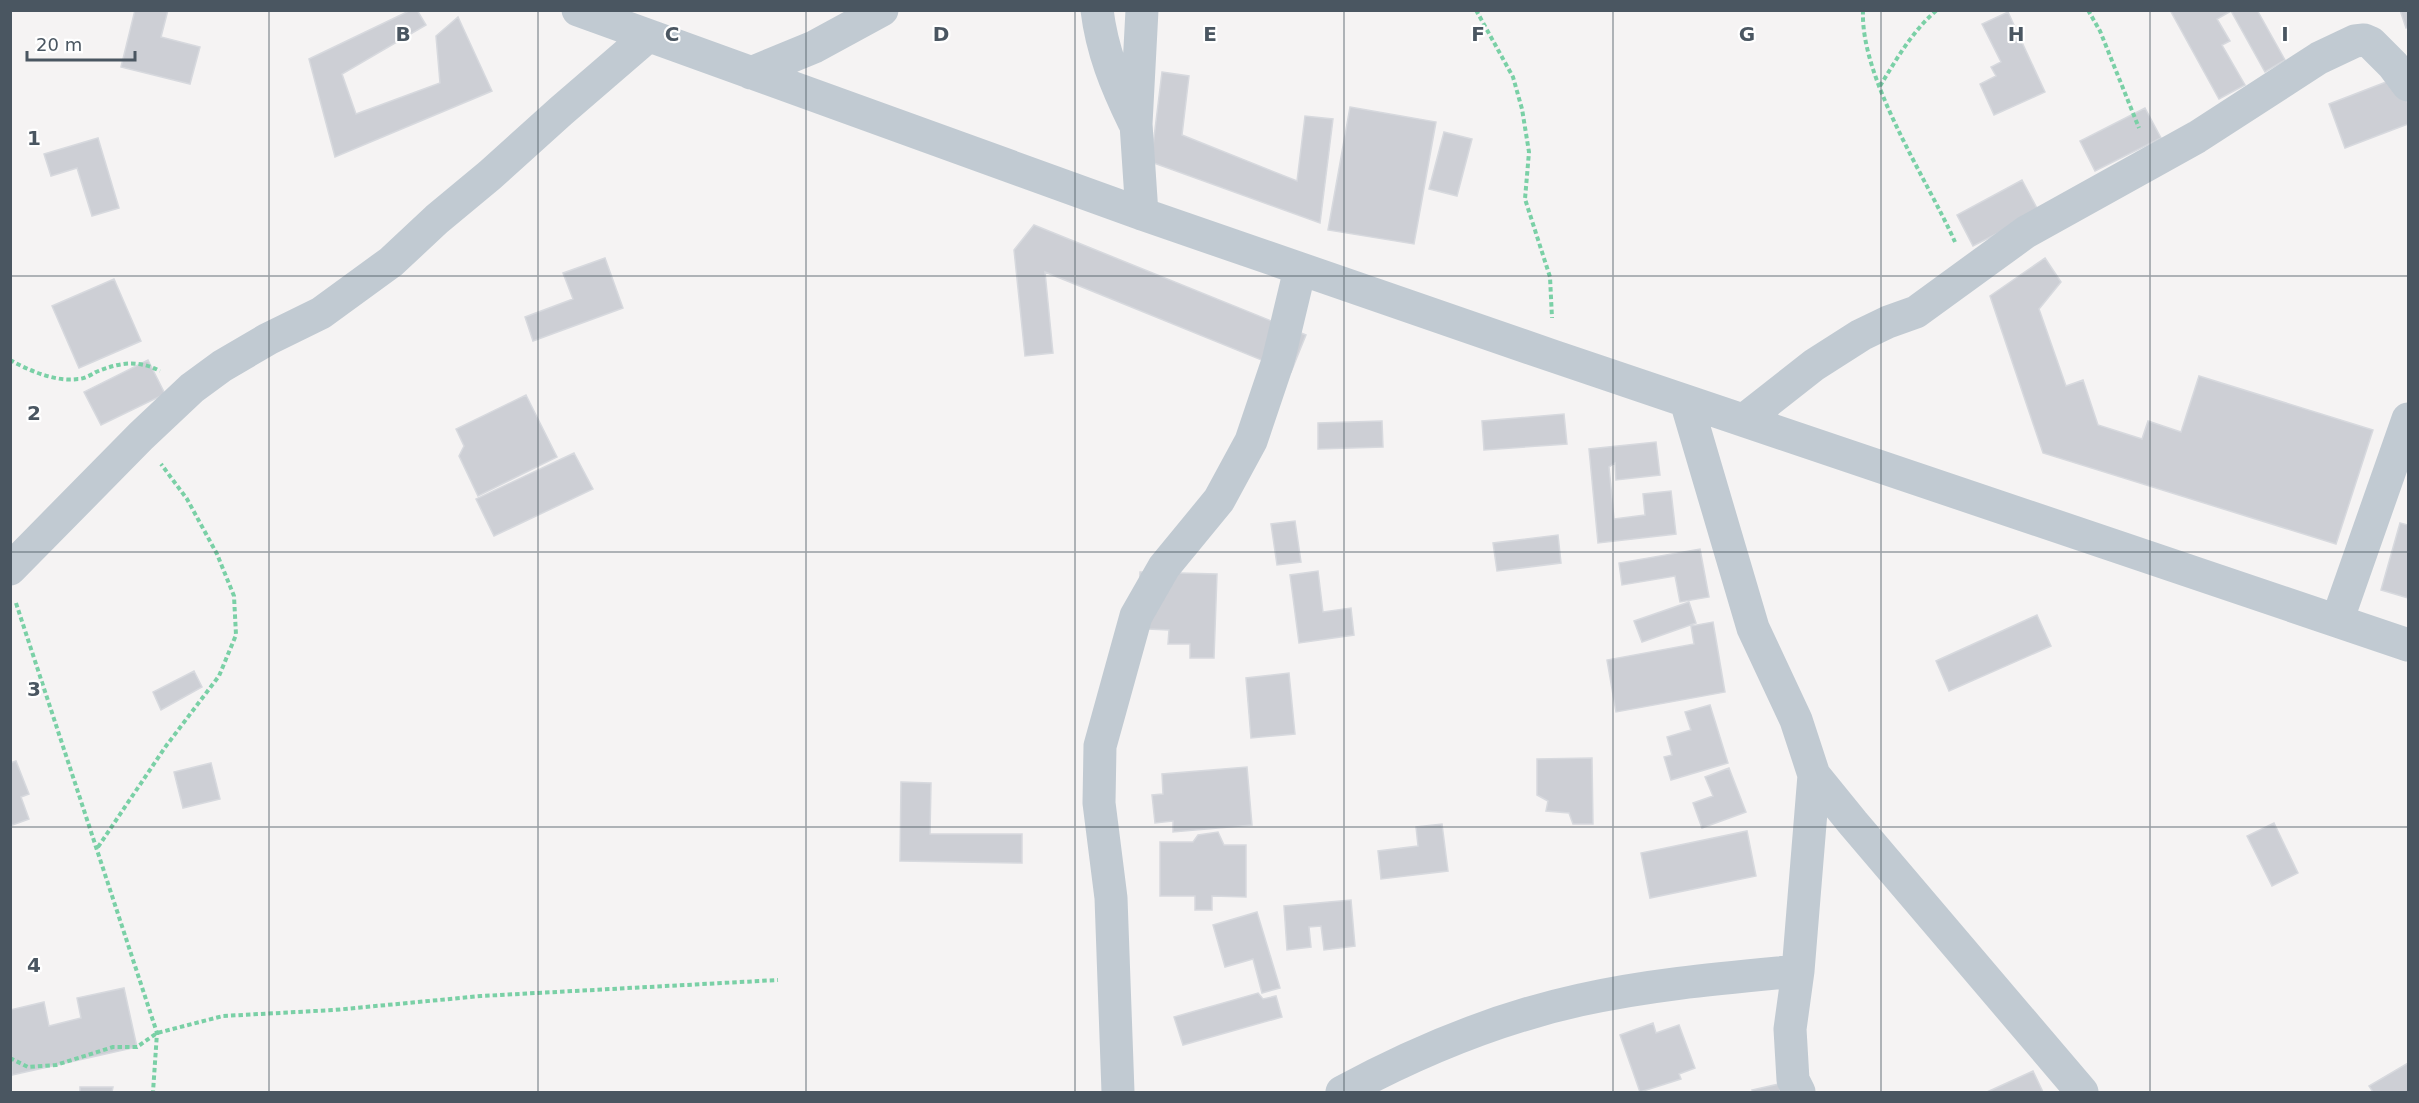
<svg xmlns="http://www.w3.org/2000/svg" width="2419" height="1103" viewBox="0 0 2419 1103" font-family="'DejaVu Sans',sans-serif">
	<style>
		.building { fill: #cdcfd5; stroke: #d7d9de; stroke-width: 1.5 }
		.lines { fill: none; stroke-linecap: round; stroke-linejoin: round }
		.path { stroke: #7ad0a6; stroke-width: 4; stroke-dasharray: 4.5 3; stroke-linecap: butt }
		.minor { stroke: #c1cad2; stroke-width: 33 }
		.grid { fill: none; stroke: #4a5661; stroke-width: 1.5; stroke-opacity: 0.55 }
		.grid-label { font-size: 20px; text-anchor: middle; font-weight: bold; fill: #4a5661; stroke: #fff; stroke-width: 4.5; stroke-linejoin: round; paint-order: stroke }
	</style>
	<rect width="100%" height="100%" fill="#f5f3f3"/>
	<!-- building -->
	<path class="building" d="M135 10H168L161 37 200 47 190 84 121 67Z
		M411 10H417L426 25 342 74 356 114 440 83 436 36 458 17 492 91 335 157 309 59Z
		M2170 10H2257L2285 60 2265 72 2231 11 2217 19 2230 41 2222 45 2245 85 2219 99Z
		M2400 10H2408V27L2406 28Z
		M2008 12 2045 92 1994 115 1980 84 1996 76 1991 67 2001 62 1982 24Z
		M1162 72 1189 76 1182 135 1297 181 1305 116 1333 119 1320 223 1151 162Z
		M2399 77 2408 104V124L2345 148 2329 104Z
		M1350 107 1436 122 1414 244 1328 230Z
		M2145 108 2161 138 2095 171 2080 141Z
		M1444 132 1472 139 1457 196 1429 189Z
		M98 138 119 208 92 216 77 168 51 176 44 154Z
		M2022 180 2039 212 1973 246 1957 215Z
		M1034 225 1306 335 1291 372 1045 272 1053 353 1025 356 1014 250Z
		M605 258 623 308 533 341 525 317 573 299 563 273Z
		M2045 258 2061 282 2039 309 2066 386 2083 380 2098 425 2142 439 2148 421 2181 432 2199 376 2373 430 2336 544 2043 453 1990 296Z
		M114 279 141 341 79 368 52 306Z
		M148 360 165 394 101 425 84 392Z
		M526 395 557 457 478 496 459 456 464 446 456 429Z
		M1564 414 1567 444 1484 450 1482 421Z
		M1382 421 1383 447 1318 449V423Z
		M1656 442 1660 475 1616 480 1615 463 1609 467 1614 519 1645 515 1643 494 1671 491 1676 534 1598 543 1589 449Z
		M574 453 593 489 494 536 476 499Z
		M1295 521 1301 562 1277 565 1271 524Z
		M2400 523 2408 525V598L2381 590Z
		M1558 535 1561 563 1497 571 1493 543Z
		M1700 549 1709 597 1680 602 1675 576 1622 585 1619 563Z
		M1318 571 1323 612 1351 608 1354 635 1299 643 1290 575Z
		M1140 572 1217 574 1214 658H1190V644H1168L1169 630 1148 629 1139 614Z
		M1689 602 1696 623 1642 642 1634 621Z
		M2037 615 2051 646 1949 691 1936 661Z
		M1713 622 1725 692 1616 712 1607 660 1694 644 1691 626Z
		M194 671 202 687 161 710 153 692Z
		M1289 673 1295 734 1251 738 1246 678Z
		M1710 705 1728 763 1671 780 1664 757 1672 755 1667 737 1691 730 1685 712Z
		M1592 758 1593 824H1573L1569 813 1546 811 1548 801 1537 795V759Z
		M16 761 29 794 21 797 29 819 10 826V763Z
		M211 763 220 799 183 808 174 772Z
		M1247 767 1252 825 1173 832V821L1155 823 1152 795 1163 794 1162 774Z
		M1729 768 1746 812 1702 828 1693 803 1713 796 1705 777Z
		M901 782 931 783 930 834H1022V863L900 861Z
		M2274 823 2298 873 2272 886 2247 836Z
		M1442 824 1448 871 1381 879 1378 851 1418 846 1416 827Z
		M1747 831 1756 876 1650 898 1641 853Z
		M1218 832 1224 845H1246V897L1212 896V910H1195V896H1160V842H1193L1198 835Z
		M1351 900 1355 946 1324 950 1321 926 1309 927 1311 947 1287 950 1284 906Z
		M1257 912 1280 988 1262 993 1253 959 1225 967 1213 925Z
		M124 988 137 1047 12 1075 10 1010 44 1002 49 1026 81 1018 77 998Z
		M1258 993 1263 999 1276 996 1282 1017 1183 1045 1174 1017Z
		M1653 1023 1656 1033 1679 1025 1695 1068 1679 1074 1681 1079 1640 1092 1620 1035Z
		M2408 1063V1092H2373L2369 1086Z
		M2033 1071 2043 1092H1987Z
		M1779 1084 1780 1092H1753L1752 1090Z
		M80 1087H113L112 1092H80Z"/>
	<g class="lines">
		<!-- path -->
		<path class="path" d="M1476 10 1513 77 1522 109 1529 152 1525 199 1550 277 1552 318
			M1863 10C1860 79 1927 179 1955 242
			M2088 10 2100 31 2139 128
			M1880 86C1896 60 1913 30 1937 10
			M10 360C30 371 55 382 78 379 84 379 91 375 96 372 118 363 137 359 160 371
			M16 603 157 1033 153 1092
			M98 847 166 746 219 676 236 635 234 596 217 554 187 499 161 464
			M10 1058 28 1067 56 1065 113 1047H137L157 1033 223 1016 334 1010 481 996 778 980"/>
		<!-- minor -->
		<path class="minor" d="M578 10 1142 214 1553 356 2408 645
			M1097 10C1102 51 1116 85 1134 122
			M751 73 814 47 882 10
			M1142 214 1136 124 1142 10
			M1686 401 1753 628 1796 720 1814 775 1798 971 1790 1029 1793 1080 1799 1092
			M1744 420 1814 365 1861 335 1888 322 1916 312 2026 232 2197 137 2319 58 2355 41 2364 40 2371 43 2393 65 2408 85
			M10 569 141 436 192 388 222 366 268 339 321 313 391 262 437 219 490 175 561 111 648 36
			M2337 621 2408 419
			M1814 775 1853 823 2082 1092
			M1118 1092 1111 898 1099 803 1100 746 1136 616 1164 567 1219 500 1251 441 1278 361 1300 269
			M1342 1092C1416 1052 1498 1018 1580 1000 1652 984 1725 978 1798 971"/>
	</g>
	<!-- grid -->
	<path class="grid" d="M269 10V1092M538 10V1092M806 10V1092M1075 10V1092M1344 10V1092M1613 10V1092M1881 10V1092M2150 10V1092M10 276H2408M10 552H2408M10 827H2408"/>
	<g class="grid-label">
		<text x="403" y="41">B</text>
		<text x="672" y="41">C</text>
		<text x="941" y="41">D</text>
		<text x="1210" y="41">E</text>
		<text x="1478" y="41">F</text>
		<text x="1747" y="41">G</text>
		<text x="2016" y="41">H</text>
		<text x="2285" y="41">I</text>
		<text x="34" y="145">1</text>
		<text x="34" y="420">2</text>
		<text x="34" y="696">3</text>
		<text x="34" y="972">4</text>
	</g>
	<!-- border -->
	<rect width="2419" height="1103" fill="none" stroke="#4a5661" stroke-width="24"/>
	<!-- scale -->
	<path d="M27 51v9h108v-9" fill="none" stroke="#4a5661" stroke-width="3"/>
	<text x="36" y="51" font-size="18" fill="#4a5661" stroke="#ffffff" stroke-width="4.5" paint-order="stroke">20 m</text>
</svg>
